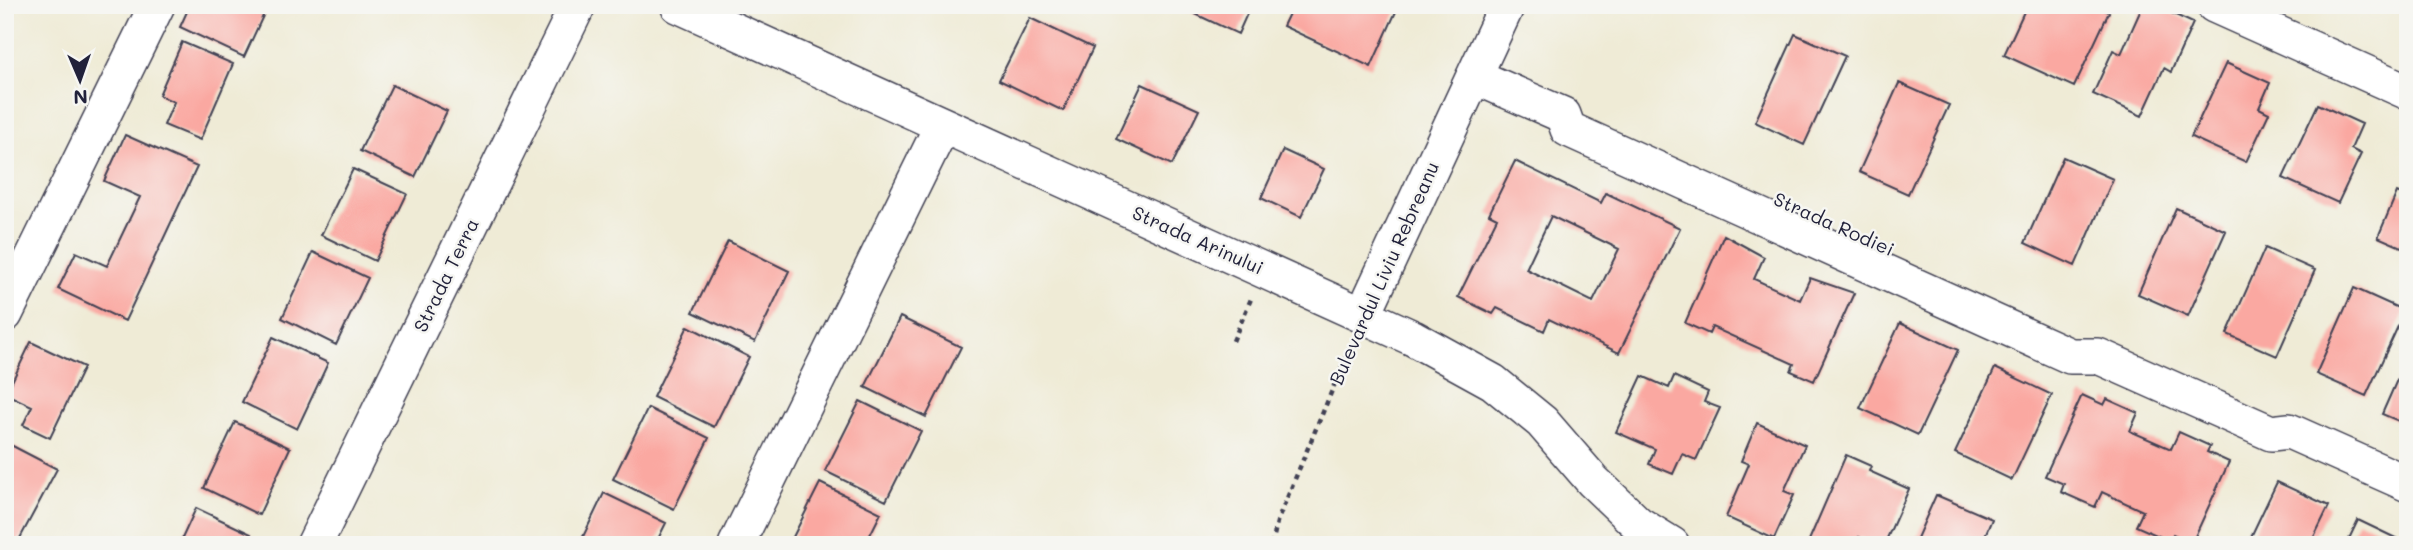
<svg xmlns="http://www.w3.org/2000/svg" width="2413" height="550" viewBox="0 0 2413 550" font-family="Mali,sans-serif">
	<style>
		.building { fill: #faa8a1; fill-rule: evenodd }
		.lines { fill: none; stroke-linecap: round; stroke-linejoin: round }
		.street-casing { stroke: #414052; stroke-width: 38 }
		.path { stroke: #414052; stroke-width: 4.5; stroke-dasharray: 5 5; stroke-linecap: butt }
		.street { stroke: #fff; stroke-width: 35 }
		.labels { text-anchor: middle; stroke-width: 5; stroke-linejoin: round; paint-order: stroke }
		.street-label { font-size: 19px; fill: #22223b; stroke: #f6f6f2 }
	</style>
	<rect width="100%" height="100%" fill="#f6f6f2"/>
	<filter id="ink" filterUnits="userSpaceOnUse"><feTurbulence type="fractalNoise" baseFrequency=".0143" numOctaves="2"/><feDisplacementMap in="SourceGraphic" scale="14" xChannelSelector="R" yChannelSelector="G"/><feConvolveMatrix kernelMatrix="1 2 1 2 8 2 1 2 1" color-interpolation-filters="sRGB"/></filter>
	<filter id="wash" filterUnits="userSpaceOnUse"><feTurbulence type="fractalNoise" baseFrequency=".00686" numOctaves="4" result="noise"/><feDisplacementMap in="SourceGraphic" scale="28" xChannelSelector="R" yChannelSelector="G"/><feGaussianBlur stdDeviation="1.57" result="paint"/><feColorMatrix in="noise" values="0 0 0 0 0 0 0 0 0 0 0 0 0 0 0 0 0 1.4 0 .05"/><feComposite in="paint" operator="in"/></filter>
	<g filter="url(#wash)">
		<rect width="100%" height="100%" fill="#efebd6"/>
		<g id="blocks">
			<!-- building -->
			<path class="building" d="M190 5H268L244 57 180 27Z
				M1176 5H1251L1238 34Z
				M1293 5H1399L1371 67 1283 26Z
				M2027 5H2094L2109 12 2074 87 2004 55Z
				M2143 5H2154L2193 23 2171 72 2164 68 2142 116 2093 94 2113 50 2121 54Z
				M1030 18 1093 48 1063 111 999 80Z
				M1795 34 1845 56 1804 145 1755 122Z
				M182 42 233 64 200 140 164 125 174 102 159 95Z
				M2226 63 2270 83 2259 108 2269 113 2246 162 2191 137Z
				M1899 83 1949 105 1908 194 1859 172Z
				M1142 84 1199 110 1172 165 1116 139Z
				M392 85 447 111 415 177 360 151Z
				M2318 104 2362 124 2351 149 2361 154 2338 203 2283 178Z
				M125 135 197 167 125 321 58 289 76 252 107 266 140 197 104 181Z
				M1283 150 1324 169 1301 217 1261 198Z
				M2063 157 2113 179 2075 266 2025 243Z
				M1515 161 1601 203 1606 193 1680 228 1619 353 1549 319 1544 331 1497 308 1493 314 1458 297 1497 218 1489 214ZM1551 216 1619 249 1593 302 1526 269Z
				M353 169 407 194 375 261 321 235Z
				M2408 191V250L2378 237 2397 192 2406 196Z
				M2176 208 2226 231 2188 316 2138 294Z
				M1724 235 1764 257 1754 279 1800 300 1810 278 1854 293 1814 381 1791 371 1794 364 1712 327 1709 334 1685 323Z
				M728 241 789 271 755 342 693 312Z
				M2265 248 2315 270 2277 356 2227 334Z
				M313 252 368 278 336 345 282 318Z
				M2354 288 2405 311 2366 396 2316 374Z
				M900 317 961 347 926 417 865 387Z
				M1900 323 1958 350 1918 435 1860 408Z
				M688 326 749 357 714 427 653 397Z
				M273 337 328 363 297 429 242 402Z
				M31 342 84 367 50 438 23 425 32 406 6 394Z
				M2408 355V425L2382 414Z
				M1995 368 2052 395 2012 480 1955 453Z
				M1642 376 1669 388 1674 376 1708 392 1704 402 1720 408 1696 460 1682 454 1673 474 1649 464 1655 449 1616 432Z
				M2082 395 2104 405 2107 399 2138 413 2130 431 2171 449 2179 432 2210 446 2207 452 2229 462 2192 543 2173 534 2170 541 2136 526 2143 511 2102 492 2095 507 2061 492 2064 484 2045 476Z
				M860 401 921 431 886 501 825 471Z
				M648 408 709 438 674 509 613 479Z
				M235 422 290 448 259 515 204 488Z
				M1757 423 1805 445 1784 491 1794 495 1774 539 1726 517 1749 464 1741 461Z
				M5 442 57 469 18 542 5 536Z
				M1846 455 1871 466 1869 471 1909 489 1884 545H1875L1859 537 1855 545H1807Z
				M2277 482 2329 506 2310 545H2247Z
				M820 483 881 513 865 545H789Z
				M604 493 666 523 655 545H579Z
				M1936 495 1992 519 1981 545H1914Z
				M196 508 251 534 246 545H179Z
				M2358 520 2408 544V545H2346Z"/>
		</g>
	</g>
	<g filter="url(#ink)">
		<use href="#blocks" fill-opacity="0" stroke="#414052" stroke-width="2"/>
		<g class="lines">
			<!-- street casing -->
			<g class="street-casing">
				<path id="street" d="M678 5 1413 338 1493 382 1542 422 1593 481 1638 524 1672 545
					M2214 5 2408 92
					M1474 76 1563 115 1568 129 2070 356H2098L2271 433 2289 431 2408 484
					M5 314 157 5
					M1363 315 1507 5
					M314 545 578 5
					M736 545 942 126"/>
			</g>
			<!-- path -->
			<path class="path" d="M1233 341 1251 299
				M1272 545 1277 522 1351 345"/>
			<!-- street -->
			<use href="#street" class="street"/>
		</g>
	</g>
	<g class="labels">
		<!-- street labels -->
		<g class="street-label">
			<text transform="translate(1834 224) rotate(24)" y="7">Strada Rodiei</text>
			<text transform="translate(1198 240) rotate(24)" y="7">Strada Arinului</text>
			<text transform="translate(1384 273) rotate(-66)" y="7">Bulevardul Liviu Rebreanu</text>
			<text transform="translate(446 275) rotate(-64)" y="7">Strada Terra</text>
		</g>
	</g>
	<!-- margin -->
	<rect width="2413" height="550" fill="none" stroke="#f6f6f2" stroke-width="28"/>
	<!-- north arrow -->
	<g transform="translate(80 80) rotate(178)" stroke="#f6f6f2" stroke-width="5" paint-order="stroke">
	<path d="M0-5L12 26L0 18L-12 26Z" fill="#22223b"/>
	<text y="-10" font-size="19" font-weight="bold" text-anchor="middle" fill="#22223b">N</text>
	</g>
</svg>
